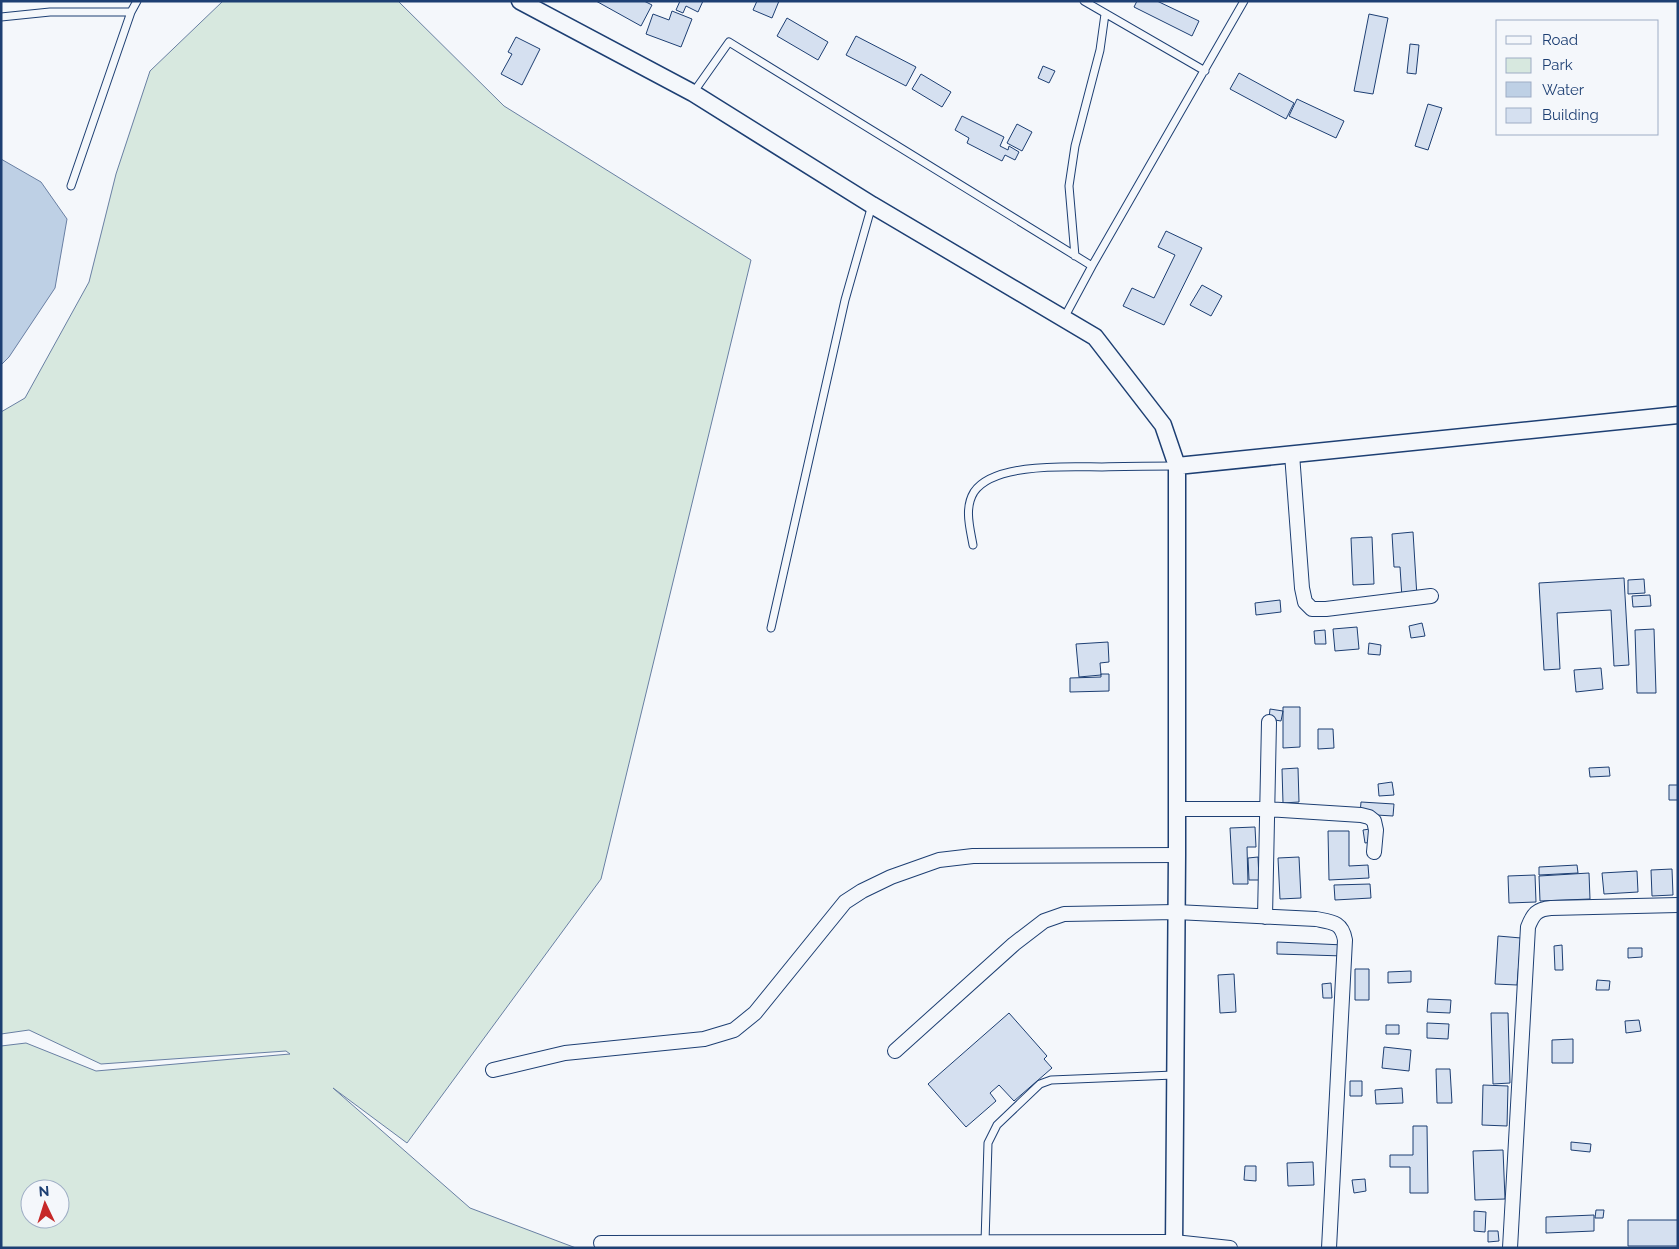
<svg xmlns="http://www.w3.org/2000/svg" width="1679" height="1249" viewBox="0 0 1679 1249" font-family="Raleway,sans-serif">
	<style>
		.green { fill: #d7e8df; stroke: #687fa3; fill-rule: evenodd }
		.water { fill: #bed0e5; stroke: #687fa3 }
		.building { fill: #d5e0f0; stroke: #1d3f73 }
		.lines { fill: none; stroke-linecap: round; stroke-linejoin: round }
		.service-casing { stroke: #1d3f73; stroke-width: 9 }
		.minor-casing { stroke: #1d3f73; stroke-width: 16 }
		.tertiary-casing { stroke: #1d3f73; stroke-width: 19 }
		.service { stroke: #f4f7fb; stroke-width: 7 }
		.minor { stroke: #f4f7fb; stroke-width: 14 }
		.tertiary { stroke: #f4f7fb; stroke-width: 16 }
	</style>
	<rect width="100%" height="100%" fill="#f4f7fb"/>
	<!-- green -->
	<path class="green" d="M223 1H398L504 106 751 260 601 879 407 1143 333 1088 470 1208 576 1248H1V1046L26 1043 96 1071 290 1054 286 1051 101 1064 29 1030 1 1034V412L25 398 89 282 116 174 150 71ZM30 1189H60V1219H30Z"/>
	<!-- water -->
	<path class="water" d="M1 159 41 182 67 219 55 288 9 357 1 365Z"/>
	<!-- building -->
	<path class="building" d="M596 1H644L652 5 641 26Z
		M680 1H703L698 12 686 6 683 13 676 10Z
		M757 1H779L772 18 753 10Z
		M1137 1H1157L1199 21 1192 36 1134 7Z
		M672 11 692 19 681 47 646 34 653 14 669 20Z
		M1369 14 1388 18 1373 94 1354 91Z
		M787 18 828 42 818 60 777 36Z
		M856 36 916 67 906 86 846 55Z
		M516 37 540 49 522 85 501 74 512 54 508 52Z
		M1410 44 1419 45 1416 74 1407 73Z
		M1043 66 1055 71 1049 83 1038 78Z
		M1239 73 1294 103 1286 119 1230 89Z
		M921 74 951 92 942 107 912 89Z
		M1297 99 1344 121 1336 138 1289 116Z
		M1428 104 1442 108 1428 150 1415 146Z
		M962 116 1004 137 1000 146 1008 150 1009 146 1019 152 1015 160 1005 155 1002 161 967 143 969 138 955 130Z
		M1017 124 1032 132 1022 151 1007 143Z
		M1166 231 1202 248 1164 325 1123 306 1132 288 1154 298 1175 255 1158 247Z
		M1202 285 1222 296 1211 316 1190 305Z
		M1413 532 1417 597 1402 598 1400 567H1394L1392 534Z
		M1372 537 1374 584 1353 585 1351 538Z
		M1624 578 1629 665 1614 666 1611 610 1557 613 1560 669 1544 670 1539 583Z
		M1644 579 1645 593 1628 594V580Z
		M1650 595 1651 606 1633 607 1632 596Z
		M1280 600 1281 612 1256 615 1255 603Z
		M1422 623 1425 636 1411 638 1409 626Z
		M1357 627 1359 649 1335 651 1333 629Z
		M1654 629 1656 693H1637L1635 630Z
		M1325 630 1326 644H1315L1314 631Z
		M1108 642 1109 662 1100 663 1101 675 1079 677 1076 644Z
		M1369 643 1381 645 1380 655 1368 654Z
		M1601 668 1603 689 1576 692 1574 670Z
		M1101 674H1109V691L1070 692V678L1101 677Z
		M1283 707H1300V747L1283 748Z
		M1270 709 1283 711 1281 721 1269 719Z
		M1318 729H1333L1334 748 1318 749Z
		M1609 767 1610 776 1590 777 1589 768Z
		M1298 768 1299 802 1283 803 1282 769Z
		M1392 782 1394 795 1379 796 1378 784Z
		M1669 785H1678V800H1669Z
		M1361 802 1394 804 1393 816 1360 814Z
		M1255 827 1256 847H1247L1248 884H1233L1230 828Z
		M1370 829 1372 842 1365 843 1363 830Z
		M1328 831H1349V866L1368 865 1369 878 1329 880Z
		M1258 857 1259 880H1249L1248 858Z
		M1299 857 1301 898 1280 899 1278 858Z
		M1577 865 1578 873 1539 875V867Z
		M1672 869 1673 895 1652 896 1651 870Z
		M1637 871 1638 892 1604 894 1602 873Z
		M1589 873 1590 899 1540 901 1539 876Z
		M1535 875 1536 902 1509 903 1508 876Z
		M1370 884 1371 898 1335 900 1334 885Z
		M1498 936 1521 938 1517 985 1495 984Z
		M1277 942 1344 945V956L1277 954Z
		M1562 945 1563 970H1555L1554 946Z
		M1628 948H1642V957L1628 958Z
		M1355 969H1369V1000H1355Z
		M1411 971V982L1388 983V972Z
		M1234 974 1236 1012 1220 1013 1218 975Z
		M1597 980 1610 981 1609 990H1596Z
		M1331 983 1332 998H1323L1322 984Z
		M1428 999 1451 1000 1450 1013 1427 1012Z
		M1009 1013 1047 1056 1044 1059 1052 1068 1014 1101 999 1085 990 1093 996 1101 966 1127 928 1084Z
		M1491 1013H1508L1510 1083 1493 1084Z
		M1639 1020 1641 1031 1626 1033 1625 1021Z
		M1427 1023 1449 1024 1448 1039 1427 1038Z
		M1386 1025H1399V1034H1386Z
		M1573 1039V1063H1552V1040Z
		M1384 1047 1411 1050 1409 1071 1382 1068Z
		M1436 1069H1450L1452 1103H1437Z
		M1350 1081H1362V1096H1350Z
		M1483 1085 1508 1086 1507 1126 1482 1125Z
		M1402 1088 1403 1103 1376 1104 1375 1090Z
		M1413 1126H1427L1428 1193H1410V1167H1390V1155H1413Z
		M1571 1142 1591 1144 1590 1152 1571 1150Z
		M1503 1150 1505 1199 1475 1200 1473 1151Z
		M1313 1162 1314 1185 1288 1186 1287 1163Z
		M1245 1166H1256V1181L1244 1180Z
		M1365 1179 1366 1191 1354 1193 1352 1180Z
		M1596 1210H1604L1603 1218H1595Z
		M1474 1211 1486 1212 1485 1232 1474 1231Z
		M1594 1215V1231L1546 1233V1217Z
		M1628 1220H1678V1246H1628Z
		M1488 1231H1498L1499 1241 1488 1242Z"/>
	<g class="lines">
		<!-- service casing -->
		<g class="service-casing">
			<path id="service" d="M1084 1 1205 71
				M1 17 50 12H131
				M693 93 729 42 1092 266
				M71 186 131 12 137 1
				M1075 256 1069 186 1075 146 1100 50 1105 14
				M1064 318 1092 266 1244 1
				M973 545C970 528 964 508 974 492 994 462 1071 467 1102 467 1127 466 1151 466 1176 466
				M771 628 845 300 872 205
				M985 1242 988 1143 997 1125 1040 1084 1051 1080 1174 1075"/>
		</g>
		<!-- minor casing -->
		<g class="minor-casing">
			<path id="minor" d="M1292 454 1302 588 1305 602 1312 609H1326L1431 596
				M1177 809H1267L1361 815 1369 817 1374 821 1376 830 1374 852
				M1265 917 1269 722
				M895 1051 1014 944 1044 921 1064 914 1176 912 1316 919C1332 922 1342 922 1345 940L1329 1248
				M493 1070 565 1053 704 1039 734 1030 755 1013 845 902 862 891 891 877 939 860 973 856 1177 855
				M601 1243 1174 1242 1230 1248
				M1510 1248 1528 927C1533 914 1537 909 1551 908L1678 905"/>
		</g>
		<!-- tertiary casing -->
		<g class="tertiary-casing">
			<path id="tertiary" d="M520 1 693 93 872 205 1095 337 1163 425 1177 466V855L1174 1248
				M1177 466 1678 415"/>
		</g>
		<!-- service -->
		<use href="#service" class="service"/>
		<!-- minor -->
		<use href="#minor" class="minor"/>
		<!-- tertiary -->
		<use href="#tertiary" class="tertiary"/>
	</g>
	<!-- border -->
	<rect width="1679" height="1249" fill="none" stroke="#1d3f73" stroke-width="5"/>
	<!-- legend -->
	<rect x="1496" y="20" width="162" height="115" fill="#f4f7fb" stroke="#9eadc5"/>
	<rect x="1506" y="36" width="25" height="8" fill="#f4f7fb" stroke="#9eadc5"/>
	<text x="1542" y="45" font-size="15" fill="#1d3f73">Road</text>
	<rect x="1506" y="58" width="25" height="15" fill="#d7e8df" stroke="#9eadc5"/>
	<text x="1542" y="70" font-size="15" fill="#1d3f73">Park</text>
	<rect x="1506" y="82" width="25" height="15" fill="#bed0e5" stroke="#9eadc5"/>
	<text x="1542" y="95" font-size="15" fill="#1d3f73">Water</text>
	<rect x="1506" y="108" width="25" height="15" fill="#d5e0f0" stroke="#9eadc5"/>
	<text x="1542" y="120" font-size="15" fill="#1d3f73">Building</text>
	<!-- north arrow -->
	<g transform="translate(45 1204) rotate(356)"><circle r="24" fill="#f4f7fb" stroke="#9eadc5"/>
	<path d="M0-4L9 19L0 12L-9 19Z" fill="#c62828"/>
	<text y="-8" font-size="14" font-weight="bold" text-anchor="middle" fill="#1d3f73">N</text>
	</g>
</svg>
